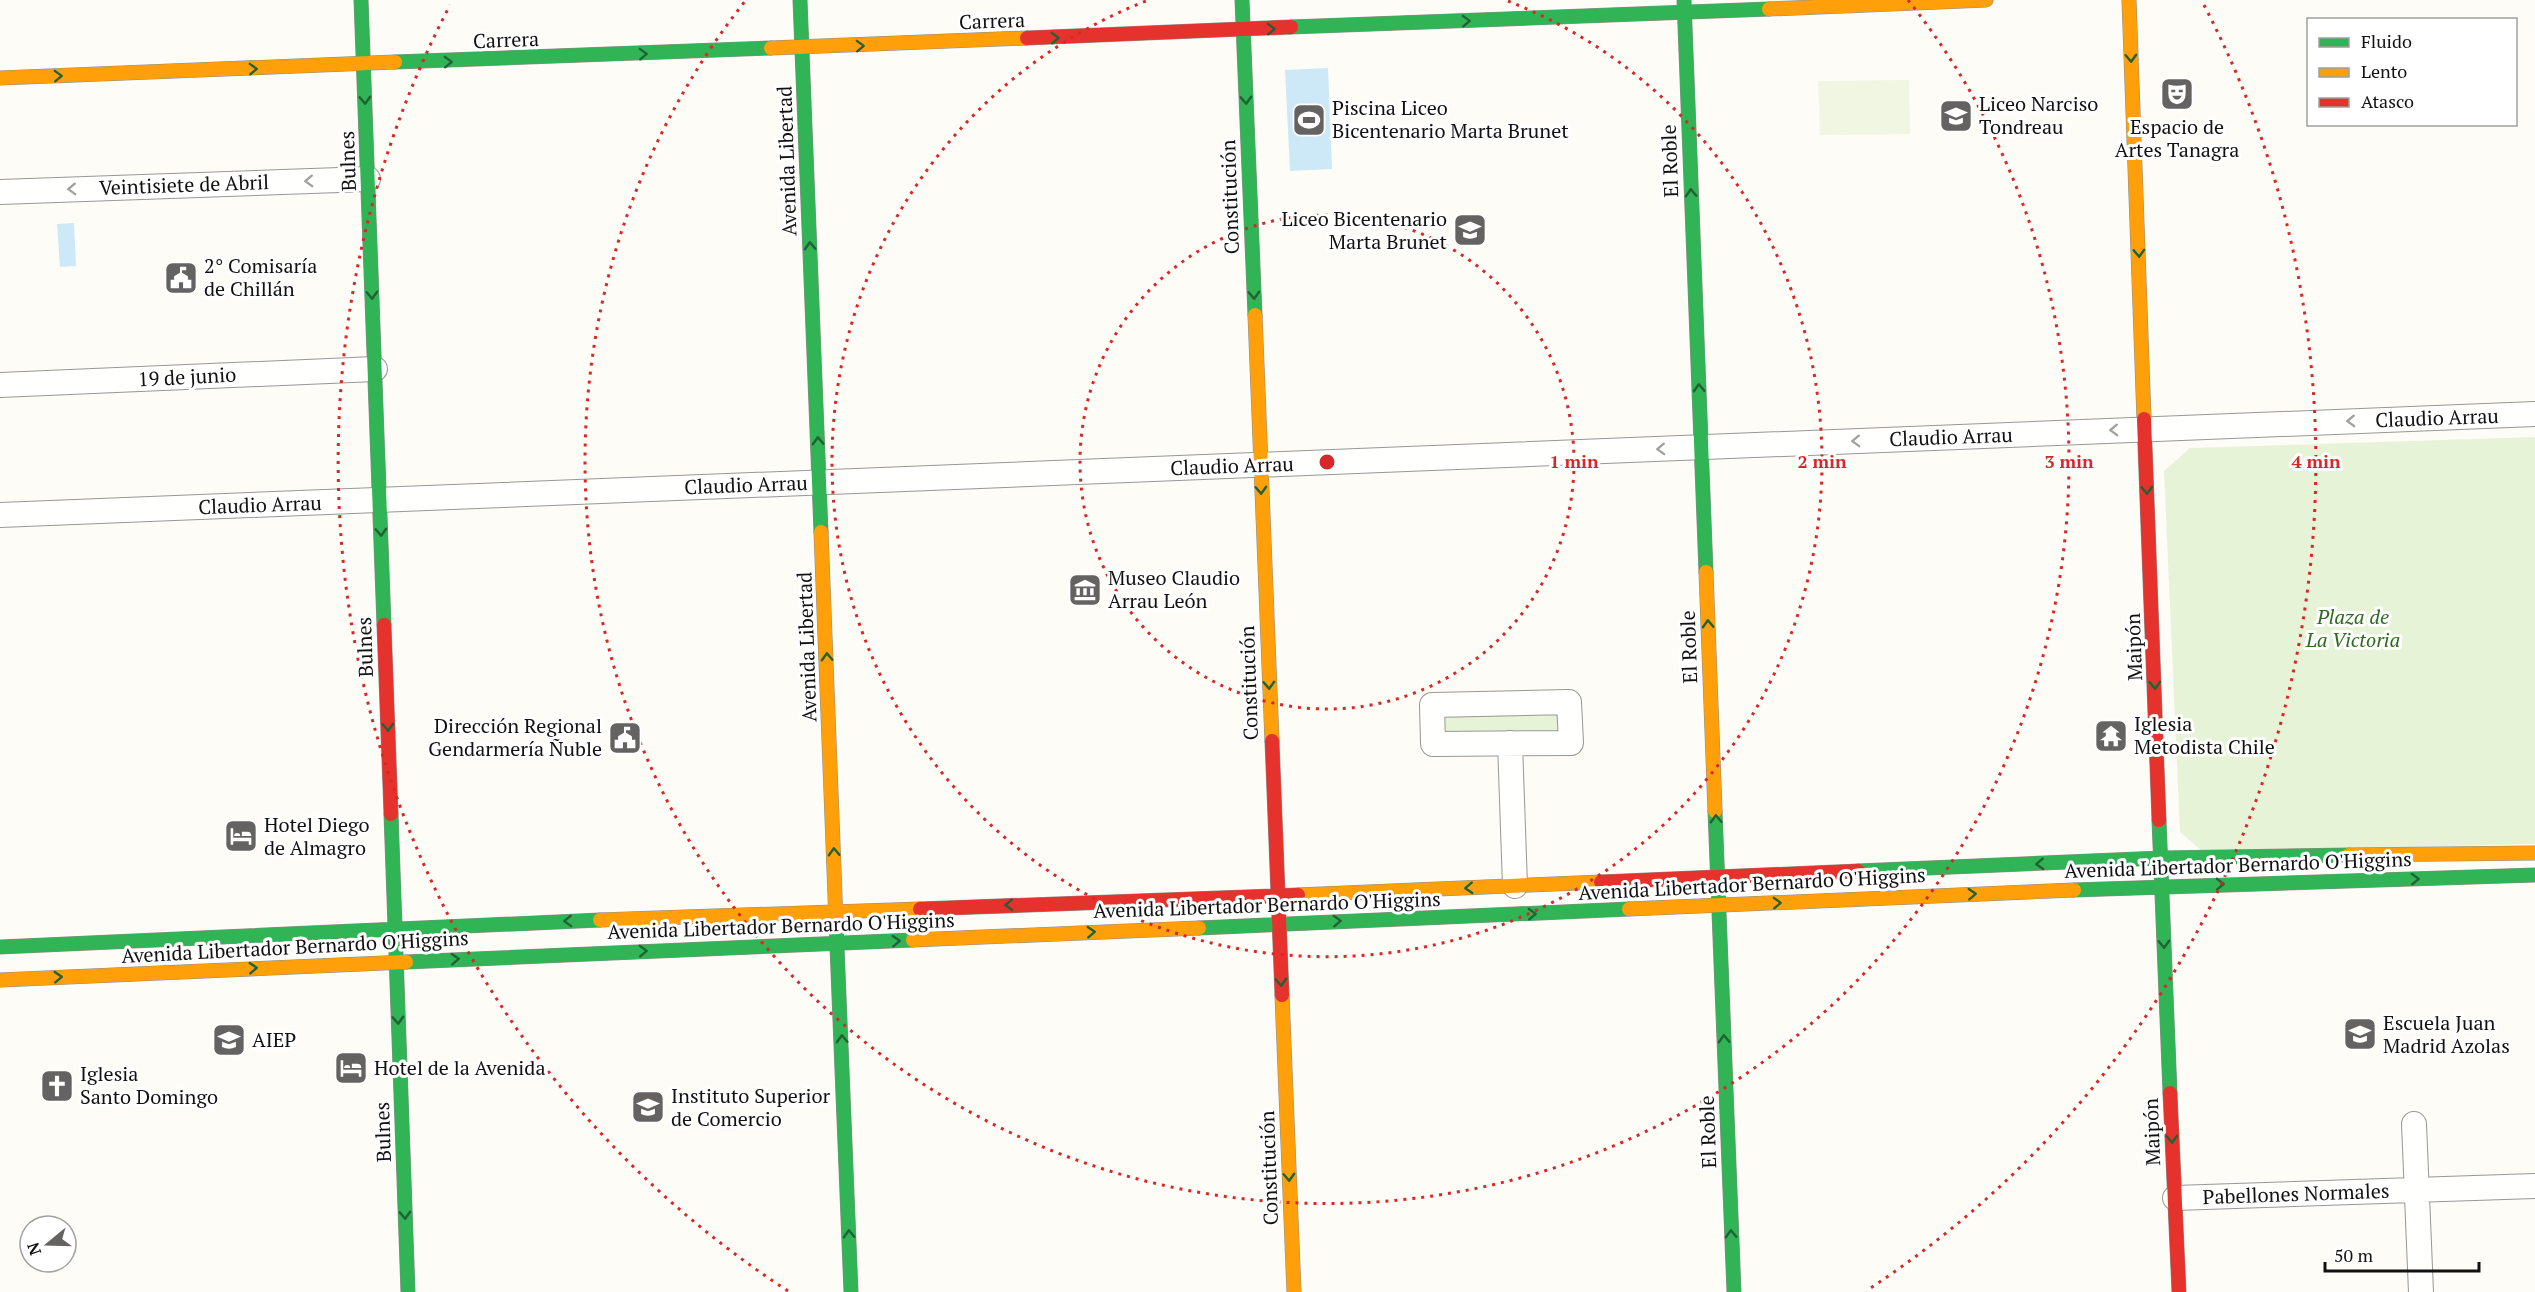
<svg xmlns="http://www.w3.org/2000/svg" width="2535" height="1292" viewBox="0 0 2535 1292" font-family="'PT Serif',serif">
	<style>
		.green { fill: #e7f3d7 }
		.pitch { fill: #f0f6e1 }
		.water { fill: #cde8f7 }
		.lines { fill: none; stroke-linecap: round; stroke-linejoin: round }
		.street-casing { stroke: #979795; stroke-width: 26 }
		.fast-casing { stroke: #8e8d8b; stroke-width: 15 }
		.slow-casing { stroke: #8e8d8b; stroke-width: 15 }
		.jam-casing { stroke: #8e8d8b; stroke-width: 15 }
		.street { stroke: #fffffe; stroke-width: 24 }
		.fast { stroke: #30b455; stroke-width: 14 }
		.slow { stroke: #ff9f0a; stroke-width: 14 }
		.jam { stroke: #e5322d; stroke-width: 14 }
		.oneway { stroke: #206233 }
		.oneway2 { stroke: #a0a09f }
		.ring { fill: none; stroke: #d62828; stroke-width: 3; stroke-dasharray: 3 6 }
		.labels { text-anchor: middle; stroke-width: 6; stroke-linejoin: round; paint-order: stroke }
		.street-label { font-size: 20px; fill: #111; stroke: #fff }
		.poi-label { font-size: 20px; fill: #111; stroke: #fff; text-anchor: start }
		.park-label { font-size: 20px; font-style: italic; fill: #2f6b1f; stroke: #fff }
		.centre { fill: #d62828; stroke: #fff; stroke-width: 3 }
		.ring-label { font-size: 18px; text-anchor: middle; font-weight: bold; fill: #d62828; stroke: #fff; stroke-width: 6; stroke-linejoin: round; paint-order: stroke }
	</style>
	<rect width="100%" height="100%" fill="#fdfcf7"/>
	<!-- green -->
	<path class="green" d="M2535 437V844L2203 852 2180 832 2164 471 2190 448Z
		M1565 706V738L1436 741 1435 708Z"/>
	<!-- pitch -->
	<path class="pitch" d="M1909 80 1910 134 1820 135 1818 81Z"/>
	<!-- water -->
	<path class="water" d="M1328 68 1332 169 1290 171 1285 70Z
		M74 223 76 266 60 267 57 224Z"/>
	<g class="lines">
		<!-- street casing -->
		<g class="street-casing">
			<path id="street" d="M0 192 368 179
				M0 385 375 369
				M0 515 2535 414
				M1569 702 1571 743 1433 744 1432 705Z
				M1510 743 1515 886
				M2414 1124 2421 1292
				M2175 1198 2535 1186"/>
		</g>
		<!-- fast casing -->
		<g class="fast-casing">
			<path id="fast" d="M361 0 384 625
				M800 0 821 532
				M1242 0 1255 315
				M1684 0 1706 572
				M1291 27 1769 9
				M395 62 771 48
				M1715 811 1734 1292
				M391 814 408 1292
				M2159 820 2170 1093
				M1858 871 2161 858 2349 855
				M2074 890 2535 875
				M836 922 851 1292
				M1199 928 1629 909
				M0 947 600 920
				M406 962 913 940"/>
		</g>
		<!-- slow casing -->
		<g class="slow-casing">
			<path id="slow" d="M2129 0 2144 419
				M1769 9 1986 0
				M771 48 1027 38
				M0 78 395 62
				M1255 315 1272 741
				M821 532 836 922
				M1706 572 1715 811
				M2349 855 2535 853
				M1298 895 1601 882
				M1629 909 2074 890
				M600 920 920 909
				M913 940 1199 928
				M0 980 406 962
				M1282 995 1294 1292"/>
		</g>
		<!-- jam casing -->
		<g class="jam-casing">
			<path id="jam" d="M1027 38 1291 27
				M2144 419 2159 820
				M384 625 391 814
				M1272 741 1282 995
				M1601 882 1858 871
				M920 909 1298 895
				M2170 1093 2179 1292"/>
		</g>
		<!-- street -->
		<use href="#street" class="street"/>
		<!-- fast -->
		<use href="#fast" class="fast"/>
		<!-- slow -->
		<use href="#slow" class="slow"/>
		<!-- jam -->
		<use href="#jam" class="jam"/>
	</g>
	<!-- one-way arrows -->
	<defs><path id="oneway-chevron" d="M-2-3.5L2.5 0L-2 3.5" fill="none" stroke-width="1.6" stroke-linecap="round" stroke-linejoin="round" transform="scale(1.5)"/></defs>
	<g class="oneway">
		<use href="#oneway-chevron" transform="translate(1466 21) rotate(-2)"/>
		<use href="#oneway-chevron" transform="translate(1271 29) rotate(-2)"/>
		<use href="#oneway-chevron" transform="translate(1055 38) rotate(-2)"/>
		<use href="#oneway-chevron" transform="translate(860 46) rotate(-2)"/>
		<use href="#oneway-chevron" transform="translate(643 54) rotate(-2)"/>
		<use href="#oneway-chevron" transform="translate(2131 58) rotate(88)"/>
		<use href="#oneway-chevron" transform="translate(448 62) rotate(-2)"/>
		<use href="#oneway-chevron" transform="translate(253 69) rotate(-2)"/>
		<use href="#oneway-chevron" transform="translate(58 76) rotate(-2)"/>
		<use href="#oneway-chevron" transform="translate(365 100) rotate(88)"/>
		<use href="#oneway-chevron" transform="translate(1246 100) rotate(88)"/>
		<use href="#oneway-chevron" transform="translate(1691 193) rotate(-92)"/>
		<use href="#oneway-chevron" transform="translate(810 246) rotate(-92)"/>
		<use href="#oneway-chevron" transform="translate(2139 253) rotate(88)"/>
		<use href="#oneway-chevron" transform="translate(372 295) rotate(88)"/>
		<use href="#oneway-chevron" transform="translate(1254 295) rotate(88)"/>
		<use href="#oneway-chevron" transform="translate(1699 388) rotate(-92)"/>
		<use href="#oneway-chevron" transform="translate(818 441) rotate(-92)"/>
		<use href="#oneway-chevron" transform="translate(1261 490) rotate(88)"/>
		<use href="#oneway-chevron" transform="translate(2147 490) rotate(88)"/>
		<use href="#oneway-chevron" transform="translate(381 532) rotate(88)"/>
		<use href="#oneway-chevron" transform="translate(1708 624) rotate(-92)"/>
		<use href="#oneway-chevron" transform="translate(827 657) rotate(-92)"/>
		<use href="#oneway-chevron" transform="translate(1269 685) rotate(88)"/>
		<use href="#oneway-chevron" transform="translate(2155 685) rotate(88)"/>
		<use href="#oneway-chevron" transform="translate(388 727) rotate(88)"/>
		<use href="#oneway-chevron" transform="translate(1716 819) rotate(-92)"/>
		<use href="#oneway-chevron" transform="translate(834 852) rotate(-92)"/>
		<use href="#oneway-chevron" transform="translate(2040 864) rotate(177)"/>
		<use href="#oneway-chevron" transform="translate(2415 879) rotate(-2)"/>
		<use href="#oneway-chevron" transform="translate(2220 884) rotate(-2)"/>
		<use href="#oneway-chevron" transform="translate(1469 888) rotate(177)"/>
		<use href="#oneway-chevron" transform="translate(1972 894) rotate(-3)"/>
		<use href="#oneway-chevron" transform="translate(1777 903) rotate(-2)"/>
		<use href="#oneway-chevron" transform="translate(1009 905) rotate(178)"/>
		<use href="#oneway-chevron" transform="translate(1532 914) rotate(-2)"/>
		<use href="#oneway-chevron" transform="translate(568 921) rotate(178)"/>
		<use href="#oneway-chevron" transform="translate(1337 921) rotate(-2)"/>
		<use href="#oneway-chevron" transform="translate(1091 932) rotate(-3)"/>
		<use href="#oneway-chevron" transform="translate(896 941) rotate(-3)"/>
		<use href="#oneway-chevron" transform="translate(2164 944) rotate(88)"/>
		<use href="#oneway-chevron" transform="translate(643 951) rotate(-2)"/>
		<use href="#oneway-chevron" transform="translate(455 959) rotate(-3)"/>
		<use href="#oneway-chevron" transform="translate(253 968) rotate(-3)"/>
		<use href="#oneway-chevron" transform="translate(58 977) rotate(-3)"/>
		<use href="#oneway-chevron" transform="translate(1281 982) rotate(88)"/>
		<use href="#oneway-chevron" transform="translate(398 1020) rotate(88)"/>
		<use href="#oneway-chevron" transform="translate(842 1039) rotate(-92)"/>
		<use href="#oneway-chevron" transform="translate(1724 1039) rotate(-92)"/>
		<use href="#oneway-chevron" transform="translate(2172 1139) rotate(88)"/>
		<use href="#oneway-chevron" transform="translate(1289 1177) rotate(88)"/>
		<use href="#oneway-chevron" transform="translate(405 1215) rotate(88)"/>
		<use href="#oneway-chevron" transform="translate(849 1234) rotate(-92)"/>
		<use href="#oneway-chevron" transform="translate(1731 1234) rotate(-92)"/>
	</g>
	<g class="oneway2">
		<use href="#oneway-chevron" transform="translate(309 181) rotate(178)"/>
		<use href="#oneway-chevron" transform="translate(72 189) rotate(178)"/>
		<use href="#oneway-chevron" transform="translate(2351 421) rotate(178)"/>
		<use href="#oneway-chevron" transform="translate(2114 430) rotate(178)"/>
		<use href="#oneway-chevron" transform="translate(1856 441) rotate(178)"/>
		<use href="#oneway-chevron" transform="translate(1661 449) rotate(178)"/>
	</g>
	<!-- distance rings -->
	<g class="ring">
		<circle cx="1327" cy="462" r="247"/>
		<path d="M1508 1A495 495 0 1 1 1146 1"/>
		<path d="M1908 0A742 742 0 1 1 746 0"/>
		<path d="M788 1291A989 989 0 0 1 450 5M2204 5A989 989 0 0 1 1866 1291"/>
	</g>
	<!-- icons -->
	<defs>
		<g id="theatre-square" transform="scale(1.725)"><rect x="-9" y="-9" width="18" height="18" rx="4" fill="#646362" stroke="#fff"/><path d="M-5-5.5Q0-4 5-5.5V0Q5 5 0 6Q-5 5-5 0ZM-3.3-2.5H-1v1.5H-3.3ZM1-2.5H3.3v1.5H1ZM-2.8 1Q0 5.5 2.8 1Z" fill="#fff"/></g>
		<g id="school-square" transform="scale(1.725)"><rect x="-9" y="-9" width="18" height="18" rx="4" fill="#646362" stroke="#fff"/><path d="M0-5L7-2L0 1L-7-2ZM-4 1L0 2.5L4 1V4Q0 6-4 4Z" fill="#fff"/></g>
		<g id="stadium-square" transform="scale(1.725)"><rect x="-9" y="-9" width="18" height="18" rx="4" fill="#646362" stroke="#fff"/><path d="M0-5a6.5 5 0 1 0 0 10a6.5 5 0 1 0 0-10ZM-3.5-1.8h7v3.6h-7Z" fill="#fff"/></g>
		<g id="civic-square" transform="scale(1.725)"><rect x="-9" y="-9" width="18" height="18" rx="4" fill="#646362" stroke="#fff"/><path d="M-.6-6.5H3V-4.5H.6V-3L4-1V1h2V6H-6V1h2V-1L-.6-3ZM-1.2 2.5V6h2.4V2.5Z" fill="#fff"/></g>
		<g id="museum-square" transform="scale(1.725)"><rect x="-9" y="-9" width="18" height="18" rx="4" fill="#646362" stroke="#fff"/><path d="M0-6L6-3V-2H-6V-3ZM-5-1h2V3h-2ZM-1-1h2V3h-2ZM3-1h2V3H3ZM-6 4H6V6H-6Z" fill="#fff"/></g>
		<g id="temple-square" transform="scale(1.725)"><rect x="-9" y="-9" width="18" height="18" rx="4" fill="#646362" stroke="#fff"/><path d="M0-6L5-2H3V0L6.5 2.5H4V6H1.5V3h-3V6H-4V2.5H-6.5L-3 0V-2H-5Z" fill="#fff"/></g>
		<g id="hotel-square" transform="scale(1.725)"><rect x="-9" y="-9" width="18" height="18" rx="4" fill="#646362" stroke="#fff"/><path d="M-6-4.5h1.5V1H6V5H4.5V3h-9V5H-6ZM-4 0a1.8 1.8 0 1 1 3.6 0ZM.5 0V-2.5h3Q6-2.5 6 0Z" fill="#fff"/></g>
		<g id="university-square" transform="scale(1.725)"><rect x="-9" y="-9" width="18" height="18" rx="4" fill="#646362" stroke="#fff"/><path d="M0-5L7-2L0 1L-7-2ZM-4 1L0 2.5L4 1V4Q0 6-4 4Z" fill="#fff"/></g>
		<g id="church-square" transform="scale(1.725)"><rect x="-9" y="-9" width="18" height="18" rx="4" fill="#646362" stroke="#fff"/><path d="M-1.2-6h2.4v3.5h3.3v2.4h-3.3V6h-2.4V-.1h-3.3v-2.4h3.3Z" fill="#fff"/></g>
	</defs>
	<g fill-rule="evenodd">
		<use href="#theatre-square" x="2177" y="94"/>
		<use href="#school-square" x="1956" y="116"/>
		<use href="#stadium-square" x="1309" y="120"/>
		<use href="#school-square" x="1470" y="230"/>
		<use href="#civic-square" x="181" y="278"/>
		<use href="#museum-square" x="1085" y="590"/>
		<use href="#temple-square" x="2111" y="736"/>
		<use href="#civic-square" x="625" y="738"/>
		<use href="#hotel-square" x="241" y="836"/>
		<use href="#school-square" x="2360" y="1034"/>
		<use href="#university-square" x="229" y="1040"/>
		<use href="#hotel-square" x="351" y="1068"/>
		<use href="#church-square" x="57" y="1086"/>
		<use href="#university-square" x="648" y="1107"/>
	</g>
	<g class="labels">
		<!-- street labels -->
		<g class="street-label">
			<text transform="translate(992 21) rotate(-2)" y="7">Carrera</text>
			<text transform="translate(506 40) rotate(-2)" y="7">Carrera</text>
			<text transform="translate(348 161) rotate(-92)" y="7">Bulnes</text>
			<text transform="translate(787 161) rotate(-92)" y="7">Avenida Libertad</text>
			<text transform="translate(1670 161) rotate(-92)" y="7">El Roble</text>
			<text transform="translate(184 185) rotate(-2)" y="7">Veintisiete de Abril</text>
			<text transform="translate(1230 197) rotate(-92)" y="7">Constitución</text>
			<text transform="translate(187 377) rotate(-3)" y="7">19 de junio</text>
			<text transform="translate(2437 418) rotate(-2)" y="7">Claudio Arrau</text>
			<text transform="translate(1951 437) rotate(-2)" y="7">Claudio Arrau</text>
			<text transform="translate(1232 466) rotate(-2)" y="7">Claudio Arrau</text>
			<text transform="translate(746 485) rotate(-2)" y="7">Claudio Arrau</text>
			<text transform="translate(260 505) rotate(-2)" y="7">Claudio Arrau</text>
			<text transform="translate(365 647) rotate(-92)" y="7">Bulnes</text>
			<text transform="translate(807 647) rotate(-92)" y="7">Avenida Libertad</text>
			<text transform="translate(1689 647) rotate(-92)" y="7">El Roble</text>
			<text transform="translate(2134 647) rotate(-92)" y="7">Maipón</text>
			<text transform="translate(1249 683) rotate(-92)" y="7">Constitución</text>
			<text transform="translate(2238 865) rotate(-2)" y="7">Avenida Libertador Bernardo O'Higgins</text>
			<text transform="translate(1752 884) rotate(-3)" y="7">Avenida Libertador Bernardo O'Higgins</text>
			<text transform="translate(1267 905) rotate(-2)" y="7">Avenida Libertador Bernardo O'Higgins</text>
			<text transform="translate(781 926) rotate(-2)" y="7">Avenida Libertador Bernardo O'Higgins</text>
			<text transform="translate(295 947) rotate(-3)" y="7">Avenida Libertador Bernardo O'Higgins</text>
			<text transform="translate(383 1132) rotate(-92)" y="7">Bulnes</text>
			<text transform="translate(1708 1132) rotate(-92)" y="7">El Roble</text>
			<text transform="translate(2152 1132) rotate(-92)" y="7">Maipón</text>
			<text transform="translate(1269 1168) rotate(-92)" y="7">Constitución</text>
			<text transform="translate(2296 1194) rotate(-2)" y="7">Pabellones Normales</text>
		</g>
		<!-- poi labels -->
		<g class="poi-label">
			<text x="1979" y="111">Liceo Narciso<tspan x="1979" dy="23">Tondreau</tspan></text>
			<text x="1332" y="115">Piscina Liceo<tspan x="1332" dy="23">Bicentenario Marta Brunet</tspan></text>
			<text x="2177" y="134" text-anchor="middle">Espacio de<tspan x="2177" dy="23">Artes Tanagra</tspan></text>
			<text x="1447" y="226" text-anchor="end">Liceo Bicentenario<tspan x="1447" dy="23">Marta Brunet</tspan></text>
			<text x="204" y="273">2° Comisaría<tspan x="204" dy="23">de Chillán</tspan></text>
			<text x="1108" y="585">Museo Claudio<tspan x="1108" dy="23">Arrau León</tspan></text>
			<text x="2134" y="731">Iglesia<tspan x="2134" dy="23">Metodista Chile</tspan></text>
			<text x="602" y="733" text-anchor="end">Dirección Regional<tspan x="602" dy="23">Gendarmería Ñuble</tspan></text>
			<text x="264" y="832">Hotel Diego<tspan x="264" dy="23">de Almagro</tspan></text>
			<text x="2383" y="1030">Escuela Juan<tspan x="2383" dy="23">Madrid Azolas</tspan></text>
			<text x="252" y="1047">AIEP</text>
			<text x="374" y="1075">Hotel de la Avenida</text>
			<text x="80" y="1081">Iglesia<tspan x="80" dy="23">Santo Domingo</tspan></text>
			<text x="671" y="1103">Instituto Superior<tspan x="671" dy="23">de Comercio</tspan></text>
		</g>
		<!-- park labels -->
		<g class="park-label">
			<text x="2353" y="624">Plaza de<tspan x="2353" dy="23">La Victoria</tspan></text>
		</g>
	</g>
	<circle cx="1327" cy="462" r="9" class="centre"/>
	<g class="ring-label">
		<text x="1574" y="468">1 min</text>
		<text x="1822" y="468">2 min</text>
		<text x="2069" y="468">3 min</text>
		<text x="2316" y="468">4 min</text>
	</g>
	<!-- legend -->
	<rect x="2307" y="18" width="210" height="108" fill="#ffffff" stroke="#a0a0a0" stroke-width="1.5"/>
	<rect x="2319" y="38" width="30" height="9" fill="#30b455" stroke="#a0a0a0" stroke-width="1.5"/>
	<text x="2361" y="48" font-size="18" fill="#111111">Fluido</text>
	<rect x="2319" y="68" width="30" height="9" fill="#ff9f0a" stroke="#a0a0a0" stroke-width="1.5"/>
	<text x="2361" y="78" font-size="18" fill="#111111">Lento</text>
	<rect x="2319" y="98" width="30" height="9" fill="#e5322d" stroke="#a0a0a0" stroke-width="1.5"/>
	<text x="2361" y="108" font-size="18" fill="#111111">Atasco</text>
	<!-- north arrow -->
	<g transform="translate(48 1244) rotate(251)"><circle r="28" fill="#ffffff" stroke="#a0a0a0" stroke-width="1.5"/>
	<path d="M0-4.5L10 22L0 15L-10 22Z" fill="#646362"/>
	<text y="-9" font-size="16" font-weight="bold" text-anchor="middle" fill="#111111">N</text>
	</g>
	<!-- scale -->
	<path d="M2325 1262v9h154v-9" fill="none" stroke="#111111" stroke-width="3"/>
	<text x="2334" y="1262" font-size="18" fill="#111111" stroke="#ffffff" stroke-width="4.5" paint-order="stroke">50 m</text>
</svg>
